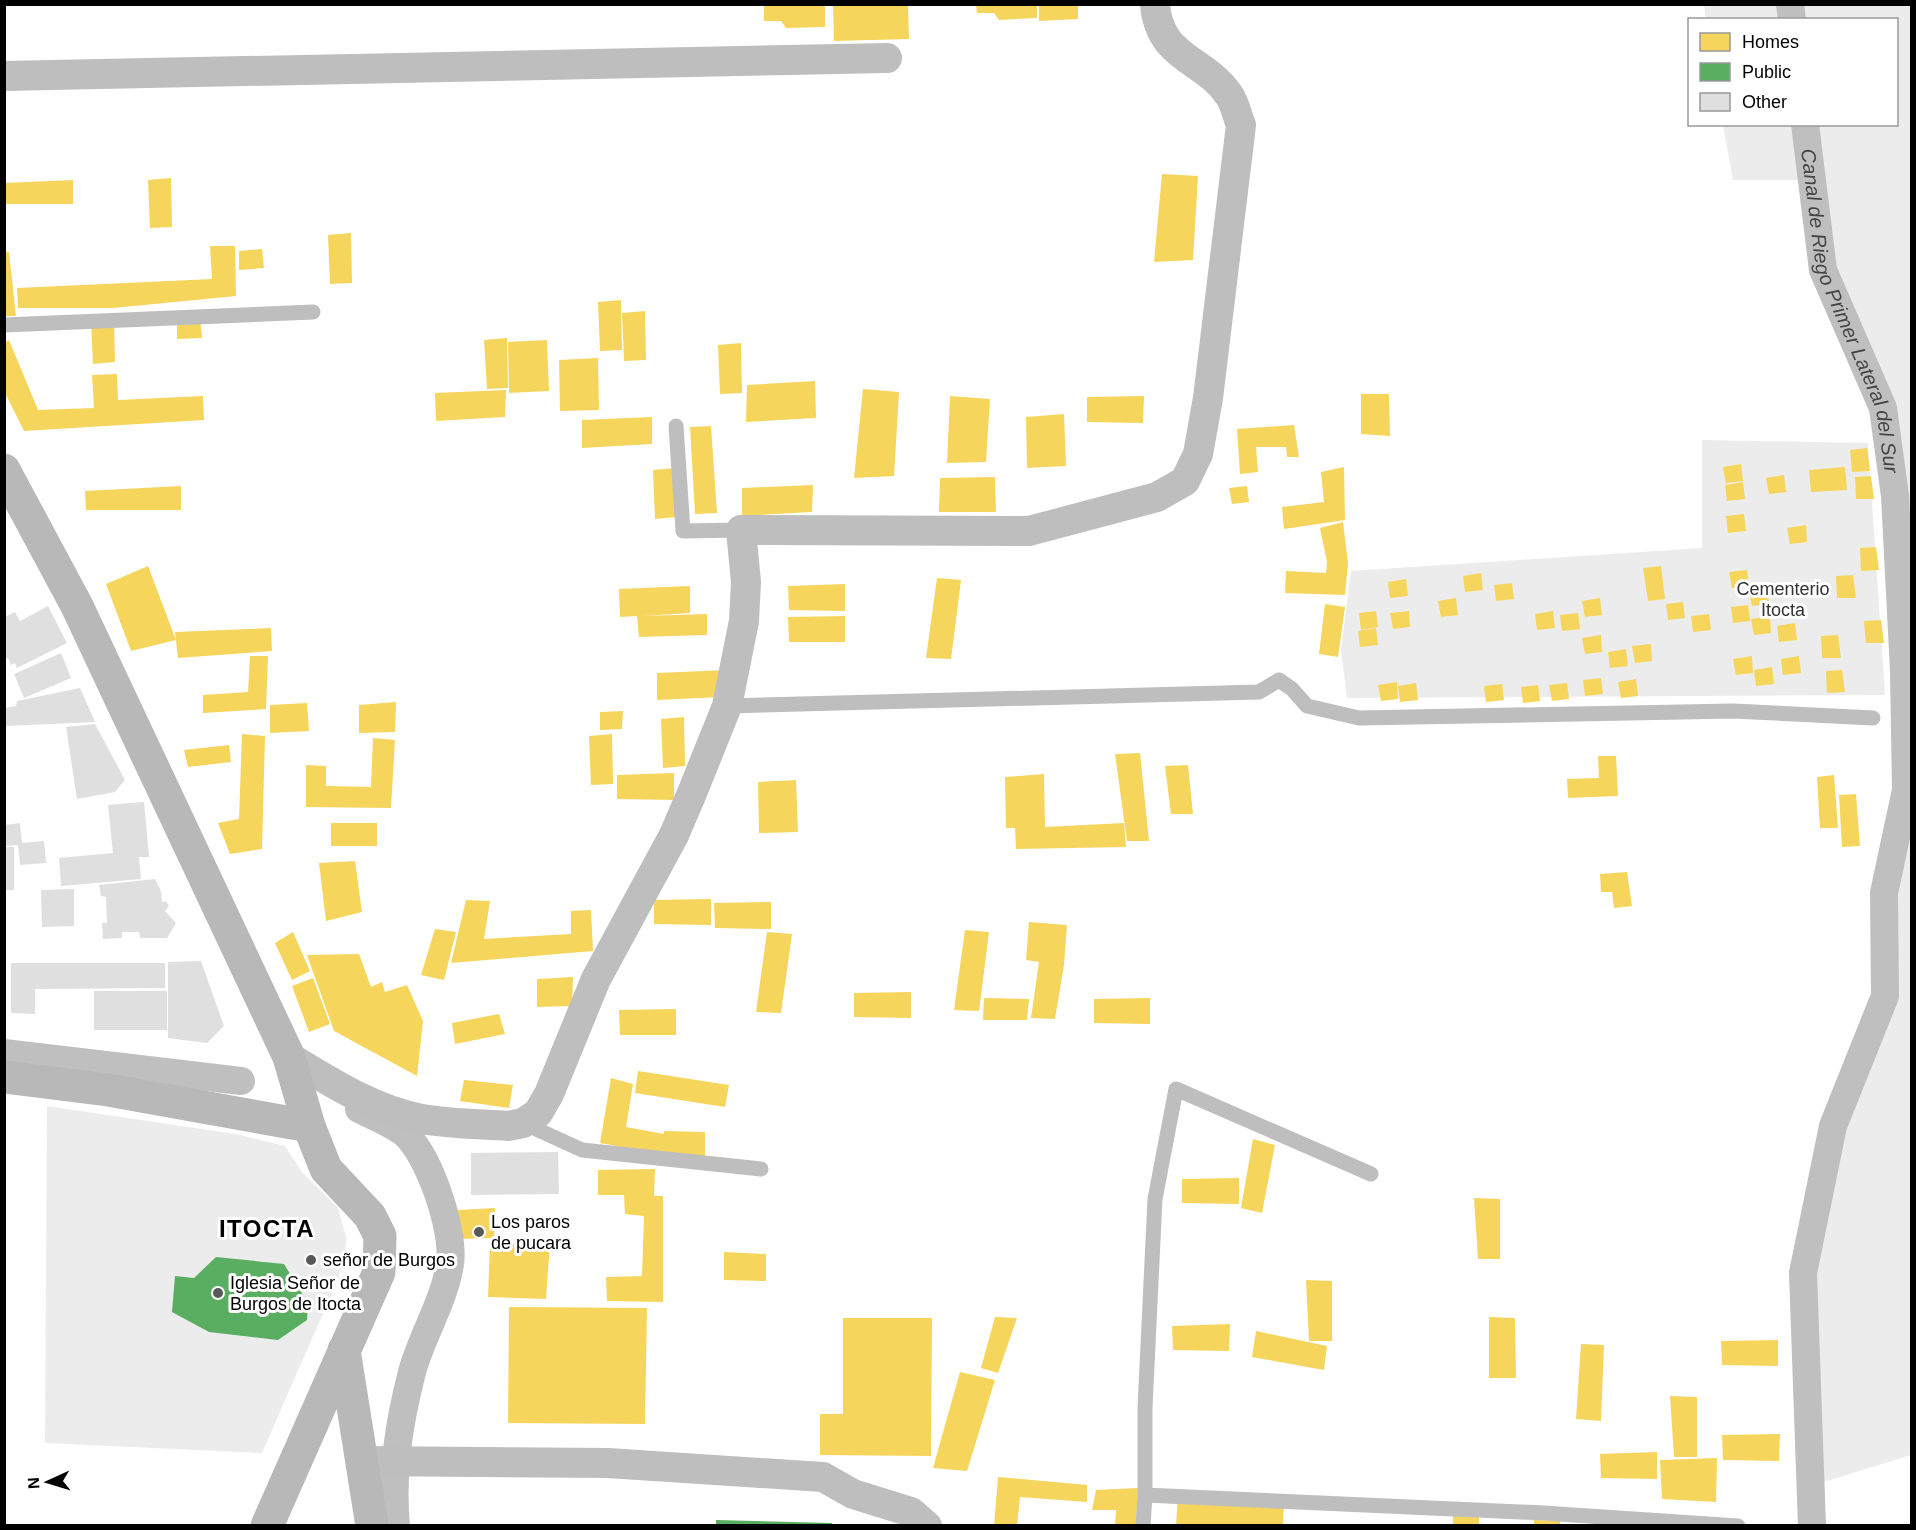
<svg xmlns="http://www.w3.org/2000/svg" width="1916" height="1530" viewBox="0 0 1916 1530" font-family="Arial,sans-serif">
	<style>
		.green { fill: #ececec }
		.homes { fill: #f6d55c }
		.public { fill: #5aae61 }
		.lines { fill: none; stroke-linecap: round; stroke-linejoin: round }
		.canal { stroke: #bfbfbf; stroke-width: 28 }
		.building { fill: #dfdfdf }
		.lane { stroke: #bebebe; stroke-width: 15 }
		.street { stroke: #bebebe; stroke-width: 30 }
		.secondary { stroke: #b8b8b8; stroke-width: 33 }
		.poi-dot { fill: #595959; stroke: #fff; stroke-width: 2 }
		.labels { text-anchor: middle; stroke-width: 6; stroke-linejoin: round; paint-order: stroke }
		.park-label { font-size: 18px; fill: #333; stroke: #fff }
		.poi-label { font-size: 18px; fill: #000; stroke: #fff; text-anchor: start }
		.water-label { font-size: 20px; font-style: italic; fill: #444; stroke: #fff }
		.district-label { font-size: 24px; font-weight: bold; letter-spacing: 1.5px; fill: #000; stroke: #fff }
	</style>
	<rect width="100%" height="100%" fill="#fff"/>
	<!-- green -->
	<path class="green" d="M1704 5H1911V1455L1811 1486 1803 1273 1833 1126 1885 996 1884 893 1906 790 1904 671 1895 496 1883 408 1823 270 1812 180H1733L1723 125 1896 124V20L1706 19Z
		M1702 440 1868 443 1885 695 1347 698 1341 651 1351 571 1702 548Z
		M47 1106 235 1134 285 1146 302 1172 338 1208 347 1240 339 1277 262 1453 45 1443Z"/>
	<!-- homes -->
	<path class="homes" d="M764 4H825V27L786 28 781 21H764Z
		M976 4H1037V18L999 20 994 13H977Z
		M1039 4H1078V19L1039 21Z
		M833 5H908L909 39 834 41Z
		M1162 174 1198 176 1193 260 1154 262Z
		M171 178 172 227 150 228 148 180Z
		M73 180V204H4V183Z
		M351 233 352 283 330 284 328 235Z
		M210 246H235L236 296 113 308H18L17 288 212 279Z
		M262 249 264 268 239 270V251Z
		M4 252H9L16 316H4Z
		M621 300 622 350 600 351 598 302Z
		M645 311 646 360 624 361 622 313Z
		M200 318 202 338 177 339V320Z
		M114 321 115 362 93 364 91 323Z
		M507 338 508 388 487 389 484 340Z
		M9 340 38 410 94 408 92 375 117 374 118 400 203 396 204 420 24 431 4 391V343Z
		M547 340 549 391 509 393 508 342Z
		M741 343 742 393 720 394 718 345Z
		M598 358 599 410 560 411 559 360Z
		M815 381 816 418 746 422 747 385Z
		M863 389 899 392 894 476 854 478Z
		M506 390 505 417 436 421 435 393Z
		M1361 394H1389L1390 436 1361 434Z
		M950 396 990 399 986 462 947 463Z
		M1144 396 1143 423 1087 422V397Z
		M1064 414 1066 466 1027 468 1026 417Z
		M652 417V444L582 448V420Z
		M1294 425 1299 457H1287L1286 447H1256L1258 472 1240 474 1237 429Z
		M711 426 717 513 695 514 690 427Z
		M1867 448 1870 471 1852 472 1850 450Z
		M1741 464 1743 481 1726 483 1723 467Z
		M1344 467 1345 520 1284 529 1282 507 1324 502 1321 472Z
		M1845 467 1847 490 1811 492 1809 470Z
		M676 468 677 517 655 519 653 470Z
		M1784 475 1786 492 1769 494 1766 478Z
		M1871 476 1874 499H1856L1855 477Z
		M995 477 996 512H939L940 478Z
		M1743 482 1745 499 1727 501 1725 485Z
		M813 485 812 512 742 516V488Z
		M181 486V510H86L85 491Z
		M1247 486 1249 502 1232 504 1229 488Z
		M1744 514 1746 531 1728 533 1726 516Z
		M1343 522 1348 563 1345 595 1285 593 1286 571 1326 573 1327 562 1320 528Z
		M1806 525 1807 542 1790 544 1787 528Z
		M1876 547 1879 570 1861 571 1860 548Z
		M148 566 176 640 131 651 106 584Z
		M1661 566 1665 599 1648 601 1643 568Z
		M1747 570 1749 586 1732 588 1729 572Z
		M1481 573 1483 590 1465 592 1463 576Z
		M1853 575 1856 598H1837L1836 576Z
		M937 578 961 580 951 659 926 658Z
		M1406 579 1408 596 1390 598 1388 582Z
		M1512 583 1514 599 1496 601 1494 585Z
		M845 584V611L789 610 788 586Z
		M690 586V613L643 616 707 614V635L639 637 637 616 620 617 619 589Z
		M1767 587 1769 604 1752 606 1749 589Z
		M1456 598 1458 615 1441 617 1438 601Z
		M1600 598 1602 615 1585 617 1582 601Z
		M1683 602 1685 618 1668 620 1666 604Z
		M1325 604 1345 607 1338 657 1319 654Z
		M1748 605 1750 621 1733 623 1731 607Z
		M1376 611 1378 627 1361 630 1359 613Z
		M1409 611 1410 627 1393 629 1390 613Z
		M1553 611 1555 628 1537 630 1535 614Z
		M1578 613 1580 629 1562 631 1560 615Z
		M1709 614 1711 630 1693 632 1691 616Z
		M845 616V642H789L788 617Z
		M1770 616 1771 633 1754 635 1751 619Z
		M1881 620 1884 643H1866L1864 621Z
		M1795 623 1797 640 1779 642 1777 626Z
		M271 628 272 651 178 658 175 632Z
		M1376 628 1378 645 1360 647 1358 631Z
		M1601 635 1602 652 1585 654 1582 638Z
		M1838 635 1841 658H1822L1821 636Z
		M1651 644 1652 661 1635 663 1632 646Z
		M1626 649 1628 666 1610 668 1608 652Z
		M250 656H268L266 709 203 713V695L248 692Z
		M1752 656 1753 673 1736 675 1733 659Z
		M1799 656 1801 673 1783 675 1781 659Z
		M1772 667 1774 684 1756 686 1754 670Z
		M727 670 721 697 657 700V673Z
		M1842 670 1845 692 1827 693 1826 671Z
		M1601 678 1603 694 1585 696 1583 680Z
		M1636 679 1638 696 1621 698 1618 682Z
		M1397 682 1398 699 1381 701 1378 685Z
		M1416 683 1418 700 1400 702 1398 686Z
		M1567 683 1569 699 1552 701 1549 685Z
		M1502 684 1504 700 1486 702 1484 686Z
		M1538 685 1540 701 1523 703 1521 687Z
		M396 702 395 732 359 733V705Z
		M307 703 309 731 270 733V705Z
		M623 711 622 729 600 730V712Z
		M684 717 685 766 663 768 661 719Z
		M242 734 265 736 262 849 230 854 218 823 239 819Z
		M612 734 613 784 591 785 589 736Z
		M373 738 395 740 391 808 306 807V765L326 766V786L371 787Z
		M229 745 231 762 188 767 184 750Z
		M1140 753 1149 841H1127L1115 754Z
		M1598 756H1616L1618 796 1568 798 1567 779 1599 778Z
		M1188 765 1193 814H1171L1165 766Z
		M674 773V800L617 799V775Z
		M1044 774 1045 827 1124 823 1126 847 1016 849 1015 828H1006L1005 777Z
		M1834 775 1838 828H1820L1817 777Z
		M796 780 798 832 759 833 758 782Z
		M1856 794 1860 846 1842 847 1839 795Z
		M331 823H377V846H331Z
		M355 861 362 912 326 921 319 863Z
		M1627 872 1632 906 1614 908 1612 892H1601L1600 874Z
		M711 899V925L654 924V900Z
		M466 900 490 901 484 939 571 934V911L591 910 593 951 451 963Z
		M771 902V929L715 928 714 903Z
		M1029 922 1067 925 1064 965 1055 1019 1031 1018 1039 962 1026 960Z
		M435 929 456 932 444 980 421 975Z
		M965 930 989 932 979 1011 954 1010Z
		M293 932 310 971 292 980 275 943Z
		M767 932 792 934 781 1013 756 1012Z
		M359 954 371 987 382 982 385 992 407 985 423 1021 417 1076 334 1031 307 955Z
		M573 977 572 1006 537 1007V979Z
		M313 978 330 1024 309 1032 292 986Z
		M911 992V1018L854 1017V993Z
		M984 998 1029 999 1027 1020H983Z
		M1150 998V1024L1094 1023V999Z
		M676 1009V1035H620L619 1010Z
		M499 1014 505 1034 455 1044 452 1023Z
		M638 1071 729 1085 725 1107 635 1093Z
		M611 1078 633 1084 626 1127 664 1134V1131L705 1132V1159L664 1155 600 1143Z
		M464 1080 513 1085 509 1108 460 1101Z
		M1253 1139 1275 1145 1262 1213 1241 1208Z
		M535 1162V1189L479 1188 478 1164Z
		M655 1169 654 1196H663V1302L607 1301 606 1277 642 1276 644 1216 625 1214 624 1195H598V1170Z
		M1239 1178V1204L1182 1203V1179Z
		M1474 1198 1500 1199V1259H1478Z
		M495 1208 494 1238 458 1239V1210Z
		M550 1242 546 1299 488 1297 490 1244Z
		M724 1252 766 1254V1281L724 1280Z
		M1306 1280 1332 1281V1341H1309Z
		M509 1307 647 1308 645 1424 508 1423Z
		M995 1317 1017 1318 998 1373 981 1368Z
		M1489 1317 1515 1318 1516 1378H1489Z
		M843 1318H932L931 1456 820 1455V1414H843Z
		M1230 1324 1229 1351 1173 1350 1172 1326Z
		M1256 1331 1327 1346 1324 1370 1252 1357Z
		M1778 1340V1366L1722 1365 1721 1341Z
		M1581 1344 1604 1345 1601 1421 1576 1419Z
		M960 1372 995 1380 967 1471 933 1468Z
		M1670 1396 1697 1397V1457H1674Z
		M1780 1434 1779 1461 1723 1460 1722 1435Z
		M1657 1452V1479L1601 1478 1600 1454Z
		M1717 1458 1716 1502 1662 1499 1660 1460Z
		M998 1477 1087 1485V1502L1020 1497 1017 1526H994Z
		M1138 1488 1136 1526H1115L1116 1510H1092L1096 1490Z
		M1178 1496 1284 1503 1283 1526H1176Z
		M1453 1515 1479 1516V1526H1453Z
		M1534 1520 1560 1521V1526H1534Z"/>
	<!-- public -->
	<path class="public" d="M216 1257 284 1264 308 1303 307 1320 278 1340 209 1332 172 1312 175 1276 194 1278Z
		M716 1520 832 1523V1526H716Z"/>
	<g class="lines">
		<!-- canal -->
		<g class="canal">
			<path d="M1790 4 1792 20"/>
			<path id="s1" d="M1805 124 1823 270 1883 408 1895 496 1904 671 1906 790 1884 893 1885 996 1833 1126 1803 1273 1812 1526"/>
			<path d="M4 1053 241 1081"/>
			<path d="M359 1109C373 1116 391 1123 404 1133 429 1154 455 1231 450 1264 444 1302 422 1335 412 1372 399 1423 391 1472 396 1526"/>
		</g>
	</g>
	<!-- building -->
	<path class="building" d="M48 606 67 643 17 668 15 663 11 665 8 658 4 659V617L15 612 20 621Z
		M61 653 71 678 24 698 14 674Z
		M80 688 95 722 4 726V708L16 706 17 701Z
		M95 724 125 780 115 792 77 799 66 727Z
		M144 802 149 857H139L141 879 61 886 59 858 113 853 108 805Z
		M20 823 22 843 44 841 46 863 20 865 18 845 5 846 4 825Z
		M4 847H14V890H4Z
		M155 879 161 891 162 902 166 901 169 906 165 911 176 923 167 938H140L139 932H122V938L103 939 102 923H107L106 897 101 896 99 885Z
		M74 889V926L42 927 41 890Z
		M201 961 224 1026 207 1043 168 1038V962Z
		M11 963H165V988L35 989V1014L11 1013Z
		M94 991H167V1030H94Z
		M558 1152 559 1194 471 1195V1153Z"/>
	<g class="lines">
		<!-- lane -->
		<path class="lane" d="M4 325 313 312
			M676 426 683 531 741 530
			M727 706 1259 692 1279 680 1292 689 1307 706 1359 718 1733 711 1873 718
			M523 1123 582 1150 761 1169
			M1145 1495 1544 1513 1738 1526
			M1143 1526 1145 1495V1408L1155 1199 1176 1089 1371 1174"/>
		<!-- street -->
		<path class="street" d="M4 76 887 58
			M289 1057C330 1082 374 1110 422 1119 450 1124 480 1124 508 1126L523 1123 538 1113 549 1094 596 979 674 835 692 793 727 706 744 621 746 582 741 530 1029 531 1157 497 1185 481 1198 454 1208 398 1241 125C1237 116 1235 103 1229 95 1204 58 1159 59 1155 4
			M362 1461 608 1463 823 1477 853 1494 911 1512 927 1526"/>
		<!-- secondary -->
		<path class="secondary" d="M4 470 77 606 289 1057 309 1126 326 1169 370 1216 380 1236 379 1272 267 1526
			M4 1077 108 1090 309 1126
			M344 1350 372 1526"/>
	</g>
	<!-- markers -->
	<g class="poi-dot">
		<circle cx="479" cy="1232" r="6"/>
		<circle cx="311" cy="1260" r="6"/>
		<circle cx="218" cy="1293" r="6"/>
	</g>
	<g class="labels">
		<!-- park labels -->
		<g class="park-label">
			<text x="1783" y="595">Cementerio<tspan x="1783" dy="21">Itocta</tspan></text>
		</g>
		<!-- poi labels -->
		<g class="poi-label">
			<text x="491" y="1228">Los paros<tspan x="491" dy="21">de pucara</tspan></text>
			<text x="323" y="1266">señor de Burgos</text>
			<text x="230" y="1289">Iglesia Señor de<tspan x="230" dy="21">Burgos de Itocta</tspan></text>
		</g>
		<!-- water labels -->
		<g class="water-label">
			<text dy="7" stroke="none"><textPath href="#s1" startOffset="194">Canal de Riego Primer Lateral del Sur</textPath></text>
		</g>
		<!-- district labels -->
		<g class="district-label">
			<text x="267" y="1237">ITOCTA</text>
		</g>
	</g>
	<!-- border -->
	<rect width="1916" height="1530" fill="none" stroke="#000000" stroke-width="12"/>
	<!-- legend -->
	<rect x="1688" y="18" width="210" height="108" fill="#ffffff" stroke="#999999" stroke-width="1.5"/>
	<rect x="1700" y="33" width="30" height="18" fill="#f6d55c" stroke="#999999" stroke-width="1.5"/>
	<text x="1742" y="48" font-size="18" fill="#000000">Homes</text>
	<rect x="1700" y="63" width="30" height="18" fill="#5aae61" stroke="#999999" stroke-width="1.5"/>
	<text x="1742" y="78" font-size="18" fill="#000000">Public</text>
	<rect x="1700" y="93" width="30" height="18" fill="#dfdfdf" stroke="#999999" stroke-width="1.5"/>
	<text x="1742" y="108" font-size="18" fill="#000000">Other</text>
	<!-- north arrow -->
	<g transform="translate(48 1482) rotate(266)" stroke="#ffffff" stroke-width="4.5" paint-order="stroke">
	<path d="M0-4.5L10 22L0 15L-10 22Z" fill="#000000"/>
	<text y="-9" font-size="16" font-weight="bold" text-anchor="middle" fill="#000000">N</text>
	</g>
</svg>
